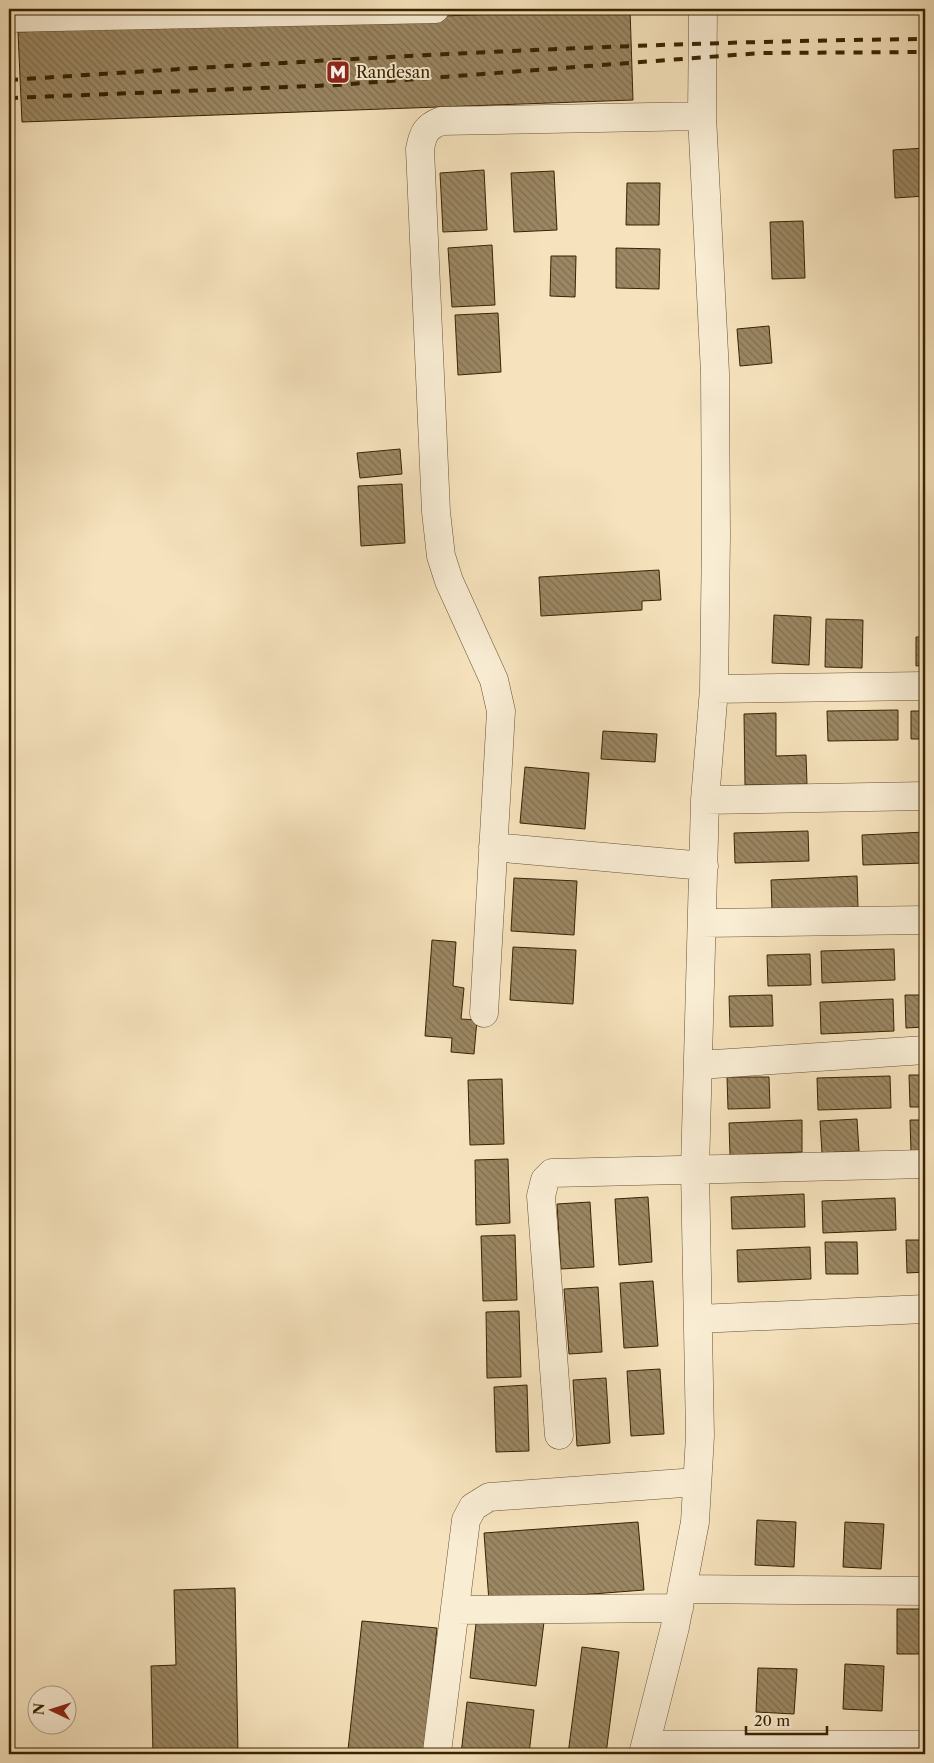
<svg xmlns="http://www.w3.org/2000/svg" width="934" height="1763" viewBox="0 0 934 1763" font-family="'Libre Caslon Text',serif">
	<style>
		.building { fill: url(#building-back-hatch); stroke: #382302 }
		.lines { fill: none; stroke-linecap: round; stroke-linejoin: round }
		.minor-casing { stroke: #685331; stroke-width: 29 }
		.minor { stroke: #f9edd4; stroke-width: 28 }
		.rail { stroke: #382302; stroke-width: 4; stroke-dasharray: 9 9; stroke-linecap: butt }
		.labels { text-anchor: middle; stroke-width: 4; stroke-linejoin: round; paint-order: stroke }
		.poi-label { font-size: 16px; fill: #382302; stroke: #f9edd4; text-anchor: start }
	</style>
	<defs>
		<pattern id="building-back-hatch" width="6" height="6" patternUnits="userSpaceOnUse" patternTransform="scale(1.25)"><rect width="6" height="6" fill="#9b8763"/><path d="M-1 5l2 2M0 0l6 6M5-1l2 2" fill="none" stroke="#7f6e4f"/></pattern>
	</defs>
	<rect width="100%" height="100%" fill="#f6e3bd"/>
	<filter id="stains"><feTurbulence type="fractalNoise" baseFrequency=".004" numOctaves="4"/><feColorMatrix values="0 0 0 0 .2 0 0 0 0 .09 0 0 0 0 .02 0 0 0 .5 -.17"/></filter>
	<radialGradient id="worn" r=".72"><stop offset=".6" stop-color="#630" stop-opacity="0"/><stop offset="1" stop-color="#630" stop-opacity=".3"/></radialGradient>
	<!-- building -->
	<path class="building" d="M630 9 633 100 22 122 18 32Z
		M925 148V196L895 198 893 150Z
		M484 170 487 230 443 232 440 173Z
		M554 171 557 230 514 232 511 173Z
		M627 183H660L659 225H626Z
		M803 221 805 278 772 279 770 222Z
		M492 245 495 305 452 307 448 248Z
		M616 248 660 249 659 289 616 288Z
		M551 256H576L575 297 550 296Z
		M498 313 501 372 458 375 455 315Z
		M769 326 772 363 740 366 737 329Z
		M400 449 402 474 360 478 357 453Z
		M402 484 405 543 361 546 358 486Z
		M659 570 661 600 642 601V610L541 616 539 577Z
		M774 615 811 617 809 665 772 663Z
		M826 619 863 620 862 668 825 667Z
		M916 637H925V665L916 666Z
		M898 710V740L828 741 827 711Z
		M911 711H925V739H911Z
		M776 713V756L806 755 807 784 745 785 744 714Z
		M603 731 657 734 655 762 601 759Z
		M525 767 589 773 585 829 520 823Z
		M808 831 809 861 735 863 734 833Z
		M925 832V863L863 865 862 835Z
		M857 876 858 907 772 910 771 880Z
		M514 878 577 881 574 935 511 931Z
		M432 940 456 942 453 986 464 988 461 1019 477 1020 474 1054 451 1052 452 1038 425 1036Z
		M513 947 576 950 573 1004 510 1000Z
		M894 949 895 980 822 983 821 951Z
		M810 954 811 985 768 986 767 955Z
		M772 995 773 1026 730 1027 729 996Z
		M905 995H925V1027L906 1028Z
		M893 999 894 1031 821 1034 820 1002Z
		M909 1075H925V1107H910Z
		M890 1076 891 1108 818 1110 817 1078Z
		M727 1077H769L770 1108 728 1109Z
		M502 1079 504 1144 470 1145 468 1080Z
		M857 1119 859 1151 822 1153 820 1121Z
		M802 1120V1152L730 1155 729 1123Z
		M910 1120H925V1152H911Z
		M508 1159 510 1223 476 1225 475 1160Z
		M804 1194 805 1227 732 1229 731 1197Z
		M648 1197 652 1262 619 1265 615 1199Z
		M895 1198 896 1230 823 1233 822 1201Z
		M590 1202 594 1267 561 1269 557 1204Z
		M515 1235 517 1300 483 1301 481 1236Z
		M906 1240H925V1272L907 1273Z
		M825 1242H857L858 1274H826Z
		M810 1247 811 1279 738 1282 737 1250Z
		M653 1281 658 1346 624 1348 620 1283Z
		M598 1287 602 1352 569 1354 564 1289Z
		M519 1311 521 1377 487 1378 486 1312Z
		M660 1369 664 1434 631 1436 627 1371Z
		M606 1378 610 1443 577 1446 573 1380Z
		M527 1385 529 1451 496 1452 494 1387Z
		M757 1520 796 1522 794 1567 755 1565Z
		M638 1522 644 1590 489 1602 484 1533Z
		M845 1522 884 1524 881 1569 843 1567Z
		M235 1588 238 1754H153L151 1666 176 1665 174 1590Z
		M897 1609H925V1654H897Z
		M477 1614 544 1622 536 1686 470 1678Z
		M362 1621 437 1628 424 1754H383L348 1750Z
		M582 1647 619 1652 606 1754H568Z
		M845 1664 884 1666 882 1711 843 1709Z
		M758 1668 797 1669 794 1714 756 1712Z
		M467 1702 534 1710 529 1754H461Z"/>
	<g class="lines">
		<!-- minor casing -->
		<g class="minor-casing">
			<path id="minor" d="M9 18 435 9
				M714 689 925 686
				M705 800 925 796
				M493 847 704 866
				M702 923 925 920
				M484 1013 501 711 494 680 449 581 441 556 436 512 420 149C423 133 426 127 441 121L702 116
				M699 1065 925 1050
				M698 1319 925 1309
				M559 1435 541 1196 545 1180 552 1173 925 1164
				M682 1589 925 1591
				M455 1610 679 1608
				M646 1745H925
				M437 1752 466 1520 473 1507 489 1497 697 1482
				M643 1754 675 1627 695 1522 700 1436 695 1169 705 800 714 689 716 536 715 373 702 116 703 9"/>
		</g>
		<!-- minor -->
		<use href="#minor" class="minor"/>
		<!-- rail -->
		<path class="rail" d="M9 80C314 60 619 42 925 39
			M9 98 337 85 761 53 925 52"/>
	</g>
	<!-- icons -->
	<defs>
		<g id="metro-square" transform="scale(1.25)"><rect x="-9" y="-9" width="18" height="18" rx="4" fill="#8f2418" stroke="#f9edd4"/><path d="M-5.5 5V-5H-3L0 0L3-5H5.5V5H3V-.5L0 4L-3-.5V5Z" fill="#fff"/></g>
	</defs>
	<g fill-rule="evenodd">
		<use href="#metro-square" x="338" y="72"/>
	</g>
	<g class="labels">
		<!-- poi labels -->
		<g class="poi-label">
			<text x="356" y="78">Randesan</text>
		</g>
	</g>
	<!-- margin -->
	<rect width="934" height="1763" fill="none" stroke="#f6e3bd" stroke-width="30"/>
	<rect x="10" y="10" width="914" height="1743" fill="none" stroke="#382302" stroke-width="2.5"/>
	<rect x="15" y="15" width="904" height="1733" fill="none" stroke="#382302"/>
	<!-- north arrow -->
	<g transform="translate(52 1710) rotate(274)"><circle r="24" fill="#f9edd4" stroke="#ac9c80"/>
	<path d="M0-4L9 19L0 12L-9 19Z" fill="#8f2418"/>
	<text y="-8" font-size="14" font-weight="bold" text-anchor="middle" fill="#382302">N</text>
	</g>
	<!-- scale -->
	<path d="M746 1726v8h81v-8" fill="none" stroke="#382302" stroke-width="2.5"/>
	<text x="754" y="1726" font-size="15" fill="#382302" stroke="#f9edd4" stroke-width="4" paint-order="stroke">20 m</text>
	<rect width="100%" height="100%" filter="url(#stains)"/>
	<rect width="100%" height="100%" fill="url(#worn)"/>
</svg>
